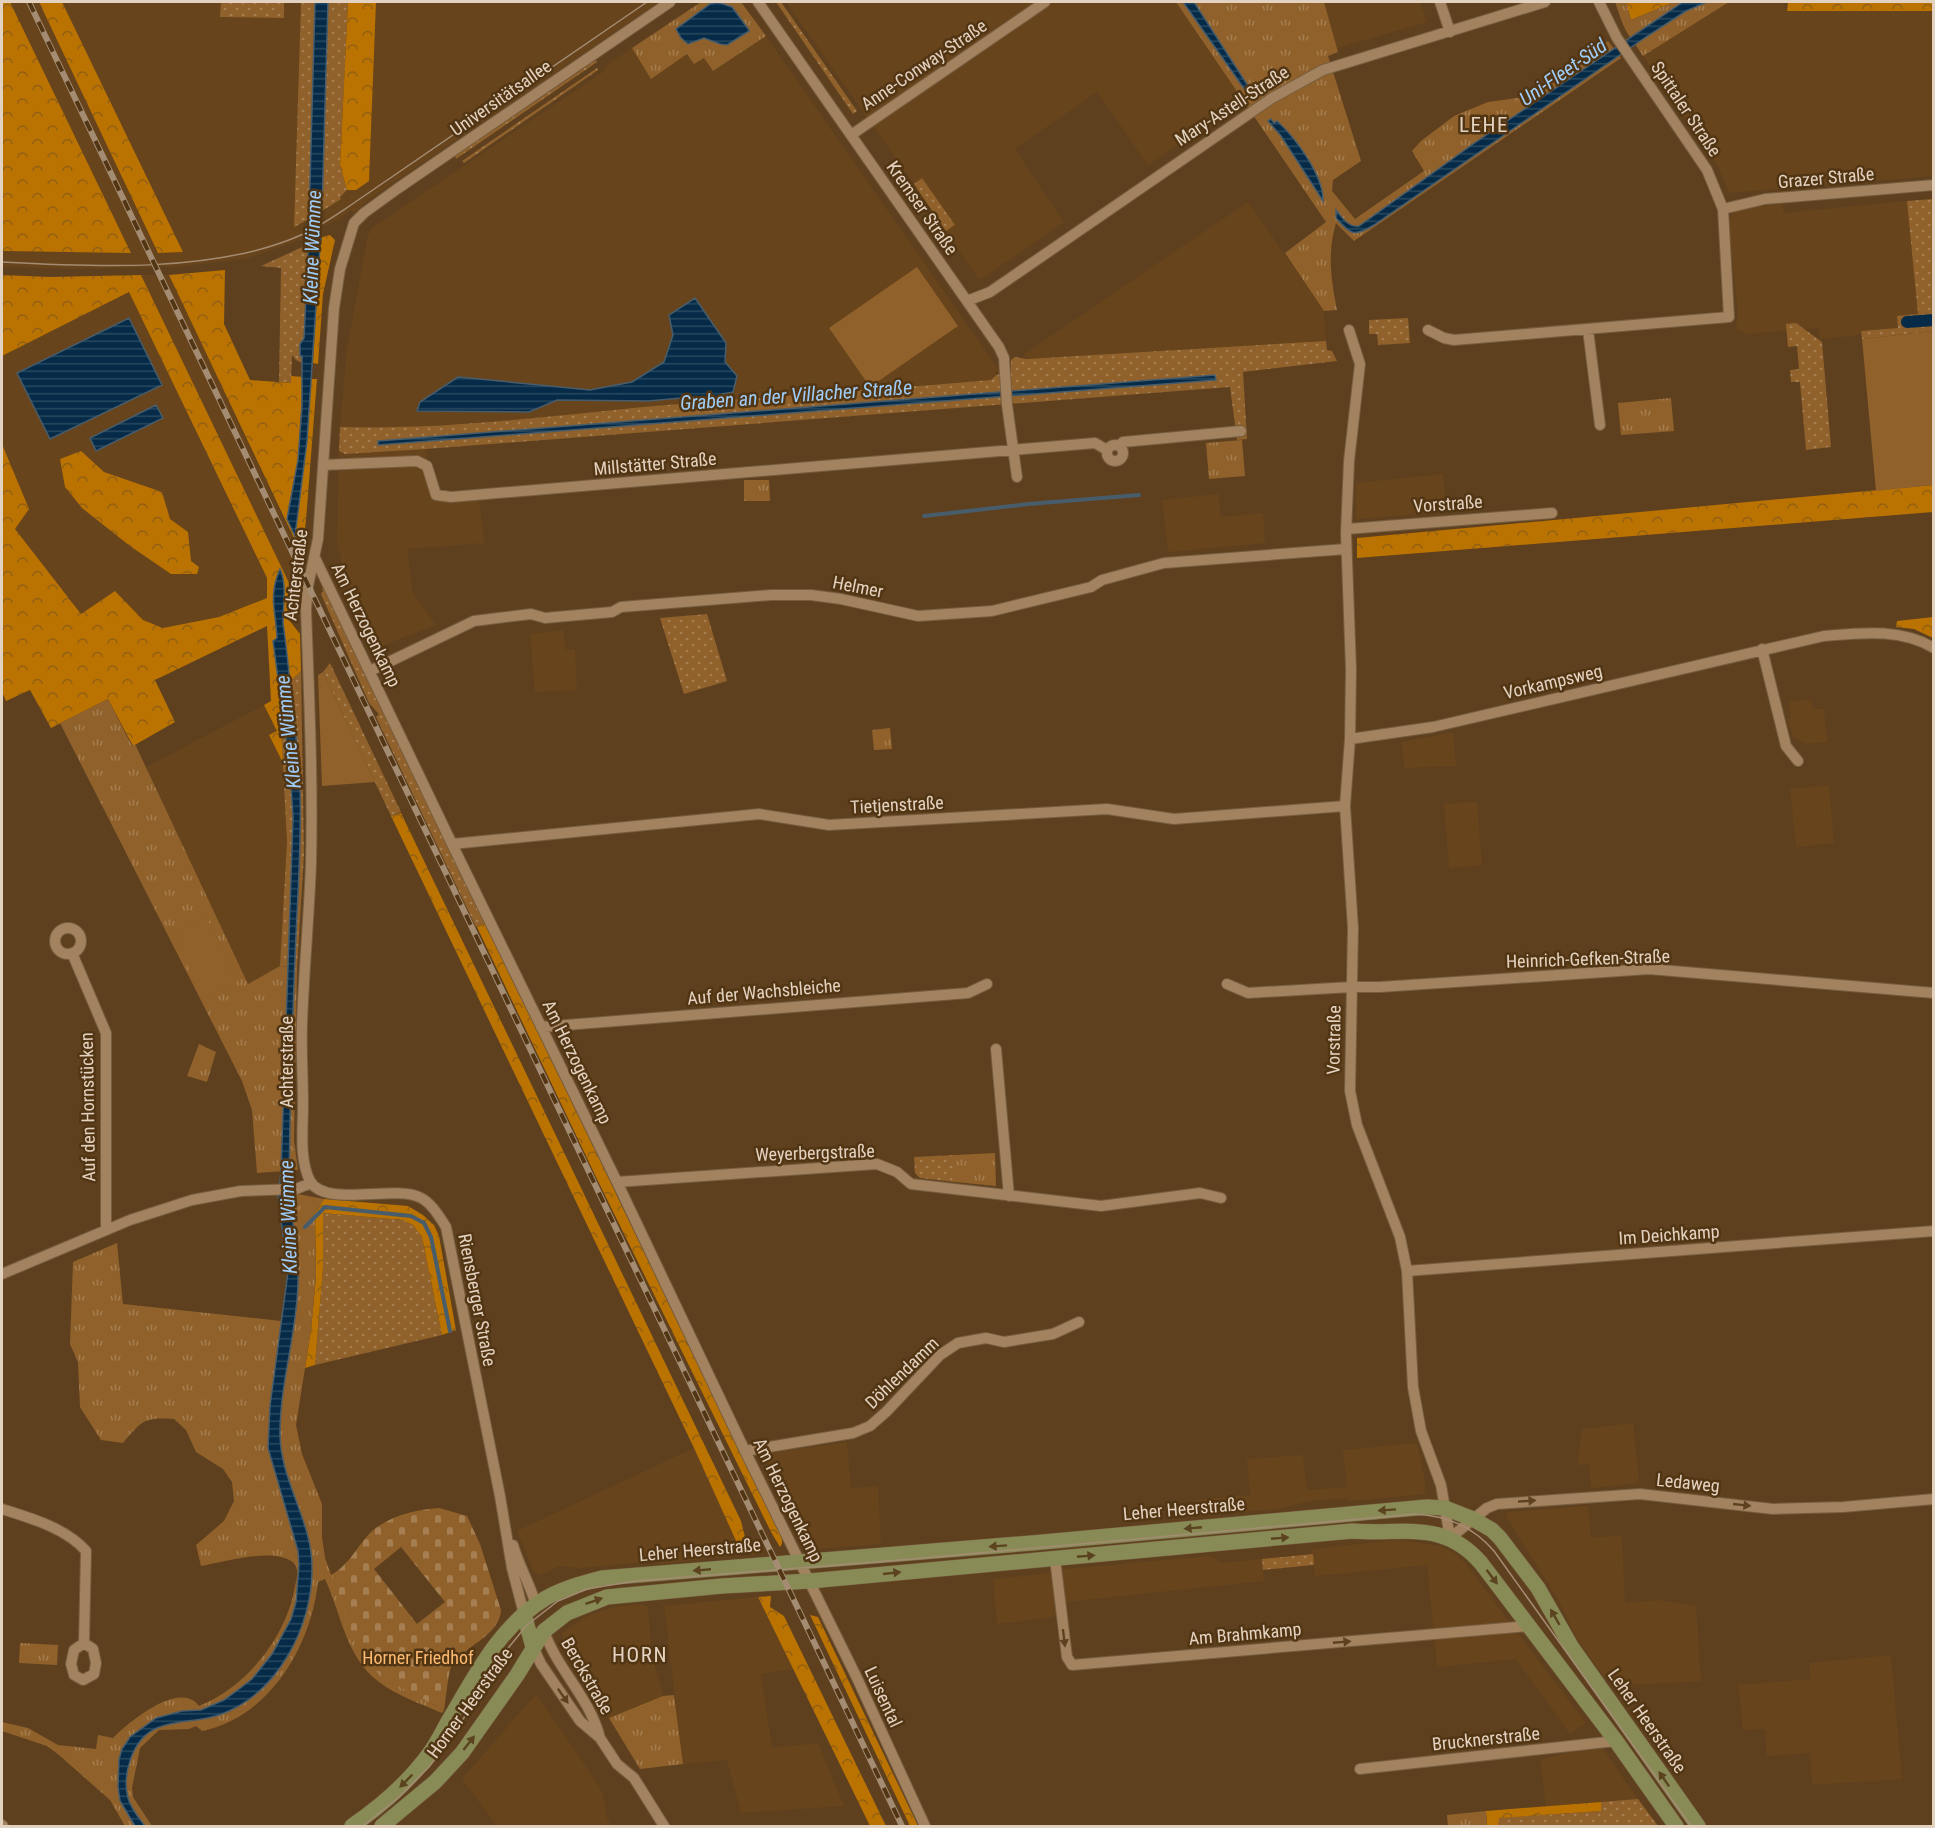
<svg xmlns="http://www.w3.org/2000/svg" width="1935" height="1828" viewBox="0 0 1935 1828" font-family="'Roboto Condensed',sans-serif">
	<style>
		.built { fill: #67441c }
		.grass { fill: url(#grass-dots) }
		.forest { fill: url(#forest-crowns) }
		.cemetery { fill: url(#cemetery-stones); fill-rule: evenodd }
		.park { fill: url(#park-tufts) }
		.garden { fill: #90612a }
		.water { fill: url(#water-rules); stroke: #485d6c; stroke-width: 1.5 }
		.pier { fill: #5e401f }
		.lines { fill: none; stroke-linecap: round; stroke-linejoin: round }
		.stream { stroke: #485d6c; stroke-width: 4 }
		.canal { stroke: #052b48; stroke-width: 12 }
		.minor-casing { stroke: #765d3f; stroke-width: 12 }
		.major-casing { stroke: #765d3f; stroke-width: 16 }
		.minor { stroke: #a3825f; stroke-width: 10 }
		.major { stroke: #898b57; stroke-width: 15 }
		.tram { stroke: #a48c73; stroke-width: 1.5 }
		.rail-casing { stroke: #a48c73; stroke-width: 6 }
		.rail { stroke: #523614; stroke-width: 4; stroke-dasharray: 11; stroke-linecap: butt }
		.oneway { fill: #5e411f }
		.oneway2 { fill: #5a431e }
		.labels { text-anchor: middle; stroke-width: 5; stroke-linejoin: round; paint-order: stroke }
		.street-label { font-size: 18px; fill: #e4d2c0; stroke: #523614 }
		.park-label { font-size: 18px; fill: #febb71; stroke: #523614 }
		.water-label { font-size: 20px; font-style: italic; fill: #9ecdf9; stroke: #523614 }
		.quarter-label { font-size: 21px; letter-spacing: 1.5px; fill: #e4d2c0; stroke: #523614 }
	</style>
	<defs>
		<pattern id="grass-dots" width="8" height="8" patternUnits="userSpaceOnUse" patternTransform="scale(1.5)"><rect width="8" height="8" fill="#90612a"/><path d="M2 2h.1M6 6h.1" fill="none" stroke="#a57e51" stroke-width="1.8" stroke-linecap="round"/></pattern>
		<pattern id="forest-crowns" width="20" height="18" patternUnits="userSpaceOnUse" patternTransform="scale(1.5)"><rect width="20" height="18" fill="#ba7201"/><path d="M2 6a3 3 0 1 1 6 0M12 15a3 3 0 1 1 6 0" fill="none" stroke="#916015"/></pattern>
		<pattern id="cemetery-stones" width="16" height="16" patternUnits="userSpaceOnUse" patternTransform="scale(1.5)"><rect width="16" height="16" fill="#90612a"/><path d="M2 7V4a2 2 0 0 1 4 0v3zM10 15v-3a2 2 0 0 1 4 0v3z" fill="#a57e51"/></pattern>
		<pattern id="park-tufts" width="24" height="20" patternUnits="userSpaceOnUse" patternTransform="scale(1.5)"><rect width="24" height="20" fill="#90612a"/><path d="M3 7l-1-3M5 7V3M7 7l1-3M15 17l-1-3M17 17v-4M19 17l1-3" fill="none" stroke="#a57e51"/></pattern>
		<pattern id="water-rules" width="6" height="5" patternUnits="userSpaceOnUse" patternTransform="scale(1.5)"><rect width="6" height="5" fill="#052b48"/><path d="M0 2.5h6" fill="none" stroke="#294961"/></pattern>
	</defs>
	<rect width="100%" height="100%" fill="#5e401f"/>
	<!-- built -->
	<path class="built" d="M10 2H39L109 148 183 251 62 2H301L294 226 304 222 303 239 246 259 176 267 75 269 2 267V251L131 252Z
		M376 2H659L367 201 355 212 351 210 339 219 323 227 322 211 347 190H356L369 181Z
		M786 2H1176L1243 100 1148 165 1097 92 1015 149 1064 222 983 278H978L946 231 954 226 922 179 914 184Z
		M1324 2H1420L1427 22 1337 48Z
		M1729 2H1783L1787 11H1933V176L1729 193 1718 166 1643 56Z
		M766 36 996 366 998 370 991 380 777 396 504 421 382 429 340 427 347 348 368 235 372 228 603 72 606 66 632 48 651 79 687 54 704 58 713 71Z
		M1907 201 1919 314 1898 328 1861 331 1860 335 1820 339 1818 328 1747 334 1736 329 1738 312 1729 226 1731 215 1737 210 1749 207 1782 204 1784 213Z
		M1248 202 1324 311 1326 341 1027 359 1024 354Z
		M141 275H169L299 551 291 587Z
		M129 292 267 578V598L219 617 163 628 143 620 115 591 81 614 15 529 29 509 2 444V356Z
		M426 449 431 498 478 495 485 543 407 549 413 593 436 625 381 646 357 603 342 563 337 542 339 451 345 454Z
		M1443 474 1446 512 1356 519V483Z
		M1218 494 1221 517 1263 513 1265 543 1168 552 1162 500Z
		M563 630 566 650 575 649 577 690 535 692 530 634Z
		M1811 700 1813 709H1824L1827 742 1805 744 1793 736 1787 719 1791 717 1789 701Z
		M264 705 277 731 269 736 283 763 287 842 284 907 280 966 248 984 146 767Z
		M1453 732 1456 766 1404 768 1402 742Z
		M1829 785 1834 843 1796 847 1790 789Z
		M1477 802 1482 865 1449 868 1444 804Z
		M1633 1423 1639 1483 1591 1488 1589 1464 1577 1465 1582 1429Z
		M847 1442 851 1488 878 1486 881 1544 817 1549 813 1547 781 1492 763 1454Z
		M1417 1443 1424 1475 1426 1494 1349 1501 1348 1498 1310 1501 1277 1509 1195 1516 1194 1500 1250 1495 1247 1459 1303 1455 1307 1490 1347 1487 1343 1450Z
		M694 1448 742 1554 662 1564 649 1562 580 1568 559 1566 540 1575 534 1572 517 1531Z
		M1588 1506 1591 1537 1622 1536 1625 1603 1658 1600 1696 1606 1701 1681 1636 1685 1604 1677 1576 1637 1558 1599 1507 1518V1512Z
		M1399 1540 1440 1546 1453 1552 1465 1563 1586 1723 1570 1734 1516 1659 1437 1667 1427 1565 1315 1576 1312 1549Z
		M1210 1556 1222 1563 1262 1559 1264 1581 1065 1602 1053 1617 997 1624 993 1579 1052 1573 1065 1569Z
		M758 1597 794 1669 761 1674 772 1748 818 1743 844 1806 741 1813 727 1760 683 1764 664 1606Z
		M641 1604 648 1607 651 1651 663 1696 609 1718 588 1682 578 1671 563 1640 562 1633 589 1615 614 1607Z
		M1891 1655 1902 1779 1812 1785 1810 1753 1767 1756 1765 1729 1743 1730 1738 1685 1810 1679V1663Z
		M536 1694 595 1780 603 1794 607 1818 611 1826H497L462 1779Z
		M1601 1746 1638 1799 1546 1806 1540 1760 1576 1750Z"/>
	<!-- grass -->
	<path class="grass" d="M221 2H284V18L220 17Z
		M301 2H315L309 219 294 227Z
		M328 2H348L340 165 347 190 340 197 341 199 322 211Z
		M776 2H781L857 111 853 114Z
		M596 60 597 62 456 159 455 156Z
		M597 68 598 70 464 163 462 161Z
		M922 178 955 225 946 231 914 184Z
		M1933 199V331L1862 339 1861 331 1898 328 1897 316 1918 314 1907 201Z
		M309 244 304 338 300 344V355L302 356V363L296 360 292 355 291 383 279 382 281 268 261 266Z
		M1408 318 1410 343 1378 345 1377 334H1369V320Z
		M1796 323 1822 342 1831 447 1806 450 1800 382H1791L1790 370 1799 369 1797 346 1788 347 1786 324Z
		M1326 341 1327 350 1332 351 1337 361 1243 372 1247 439 1237 440 1230 387 426 449 345 454 339 451 340 427C441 430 542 417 643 407 759 397 875 390 991 380L996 375 1011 371V360L1015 357 1027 359Z
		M325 585 486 923 476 927 376 717 379 714 369 703 321 594 323 591 322 588Z
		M707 614 727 681 684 694 660 618Z
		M330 663 401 812 391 816 323 672Z
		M301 671 304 854 297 968 280 966 287 842 279 692Z
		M955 1155V1182L920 1178 915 1173 914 1157Z
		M322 1213 403 1220 413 1225 422 1237 442 1335 315 1365 323 1268Z
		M1313 1554 1314 1565 1263 1570 1262 1559Z
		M1638 1799 1658 1826H1498V1818L1600 1811 1601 1802Z"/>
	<!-- forest -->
	<path class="forest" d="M2 2H10L131 253 2 251Z
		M39 2H62L183 252 158 253Z
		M348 2H376L369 181 356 190H347L340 165Z
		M1626 2H1674L1631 20Z
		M1788 2H1933V11H1787Z
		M330 235 335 240 323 294 318 364 313 363 320 246 322 237Z
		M225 270 224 324 250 380 291 383V376L303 377 298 460 289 505 295 534 307 441 311 379H317L306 520 302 555 169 275Z
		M2 275 50 277 141 275 291 587 289 620 300 634 301 671 279 692 283 763 269 735 277 731 264 705 271 701 267 626 155 680 175 722 133 746 108 699 51 728 30 690 6 701 2 692V444L29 509 15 529 81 614 115 591 143 620 163 628 219 617 267 598V578L129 292 2 356Z
		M81 451 104 472 162 492 170 519 188 532 191 561 199 567 197 574H171L130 546 82 508 65 487 60 459Z
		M1933 485V512L1357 558V538Z
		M1933 617V638L1914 629 1896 627 1897 621Z
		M401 813 741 1521 746 1541 752 1546 756 1553 742 1554 694 1448 391 816Z
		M486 923 740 1452 782 1534V1544L780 1547 771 1532 597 1179 477 927Z
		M324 1199 408 1206 423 1215 434 1225 439 1236 456 1330 442 1335 422 1237 413 1225 403 1220 323 1213V1268L315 1365 305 1368 311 1330 316 1277 315 1213Z
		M771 1596 770 1607 784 1616 886 1826H870L758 1597Z
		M810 1615 818 1617 918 1826H910Z
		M1601 1802V1811L1499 1818 1498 1826H1487L1486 1811Z"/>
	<!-- cemetery -->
	<path class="cemetery" d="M439 1508 467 1516 480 1544 501 1610C500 1636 463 1646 451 1667 448 1674 446 1700 444 1710 424 1699 401 1690 382 1678 352 1656 342 1608 331 1575 348 1566 356 1548 369 1534 387 1516 414 1510 439 1508ZM401 1547 445 1602 417 1624 374 1569Z"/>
	<!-- park -->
	<path class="park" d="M701 2H741L766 36 713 71 704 58 694 64 687 54 651 79 632 48Z
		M1176 2H1324L1338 52 1328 56 1361 161 1333 180 1332 191 1355 219 1424 171 1412 151 1421 141 1454 116 1488 102 1524 97 1608 41 1621 58 1354 241 1336 223C1327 255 1331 278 1337 310L1324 311 1285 253 1326 222Z
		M1615 2H1626L1631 20 1674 2H1683L1630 37C1622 26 1620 15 1615 2Z
		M1707 2H1729L1643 56 1635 44 1686 11Z
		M1671 398 1674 431 1621 435 1618 403Z
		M1242 440 1245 476 1209 479 1206 443Z
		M744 480H769L770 501H744Z
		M108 699 132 746 135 744 248 984 280 966 297 968 294 1141 298 1170 257 1173 252 1110 242 1081 60 723Z
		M890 728 892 749 874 750 872 730Z
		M199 1044 216 1052 207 1082 187 1076Z
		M995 1153 996 1186 955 1182V1155Z
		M298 1194 324 1199 315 1213 316 1276 311 1330 296 1425 302 1454 322 1504V1537L325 1558 355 1641 364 1657 381 1677 444 1710 442 1713C422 1704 397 1696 379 1682 346 1658 341 1613 325 1579L318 1582C311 1646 270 1717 202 1731L196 1726 189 1729 159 1730 140 1748 132 1788 133 1797 152 1826H125L110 1800 59 1755 47 1746 2 1731V1722L28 1728 58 1745 96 1749 98 1735 113 1738C128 1723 170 1688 192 1700 195 1701 197 1704 199 1706 247 1687 287 1636 295 1586 297 1577 300 1566 291 1561 270 1548 225 1562 201 1566L196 1545 224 1521 234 1501 232 1482 223 1469 196 1452 186 1430 174 1419C143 1417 142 1421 123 1443L101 1440 80 1407 78 1362 70 1344 73 1262 117 1243 123 1304 281 1321 288 1272 278 1198Z
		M20 1643 58 1645 57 1665 19 1663Z
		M674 1695 683 1764 640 1769 609 1718 663 1696Z
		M1486 1811 1487 1826H1448L1447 1815Z"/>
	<!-- garden -->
	<path class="garden" d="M917 267 958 326 870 387 829 328Z
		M1933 331V485L1876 491 1862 339Z
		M323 672 375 782 322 786 318 675Z
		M206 916 237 983 203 999 172 932Z"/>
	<!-- water -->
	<path class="water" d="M315 2H328L322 211 323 227 320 246 307 441 295 536 287 519 298 460 302 406V356H300V344L304 338 308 254Z
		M717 2 732 7 749 30V31L727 45 720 44 704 38 688 44 681 38 676 29 710 4Z
		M1183 2H1194L1252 92 1249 94 1245 90Z
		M1683 2H1707L1686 11 1646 37 1374 225C1354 237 1351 235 1336 218V210C1342 217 1348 228 1359 226L1473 144Z
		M1271 119 1274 123 1277 121C1295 137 1324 176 1323 201L1281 136 1268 121Z
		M695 298 726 343 725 362 737 376 733 392 722 394 723 402 694 405 692 397 648 401 557 400 529 412 417 411 420 402 458 377 590 390 632 382 664 362 673 335 669 315Z
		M129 318 162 385 50 439 17 373Z
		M1215 375 1216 380 378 445V441Z
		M156 405 163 418 96 451 90 438Z
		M280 569C287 584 283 605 283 623 287 649 289 675 292 702 295 730 299 758 300 787 302 845 297 902 295 959 292 1032 290 1105 289 1177 289 1212 299 1247 298 1283 297 1333 280 1383 280 1433 280 1481 312 1520 312 1567 313 1627 277 1695 219 1715 199 1722 172 1720 155 1729 132 1740 122 1775 128 1798 131 1809 139 1818 145 1826H135L120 1801 118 1787 119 1759 122 1749 130 1737 156 1718 182 1711 201 1710 224 1700 239 1689 252 1679 272 1654 291 1619 296 1602 299 1565 298 1551 268 1448 270 1406 288 1272 278 1198 281 1171 293 818 290 768 273 641 277 638C276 611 268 596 280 569Z"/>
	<!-- pier -->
	<path class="pier" d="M325 209V236L306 245V221Z"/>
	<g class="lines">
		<!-- stream -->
		<path class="stream" d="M924 516 1029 504 1139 495
			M305 1227 325 1207 411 1216 424 1223 431 1237 450 1331"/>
		<!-- canal -->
		<path class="canal" d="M1907 322 1934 320"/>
		<!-- minor casing -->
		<g class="minor-casing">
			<path id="minor" d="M758 2 999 347 1004 358 1007 405 1017 477
				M1440 2 1450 32
				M851 135 1045 2
				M1723 209 1765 199 1934 185
				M967 301 990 292 1272 98 1323 70 1545 2
				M1349 330 1360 364 1349 461 1346 533 1351 669 1350 739 1345 806 1353 928 1350 1091 1357 1125 1400 1237 1407 1271 1413 1387 1421 1431 1441 1485 1450 1538
				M1428 330 1444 338 1454 340 1729 317 1723 209 1707 170 1617 38 1599 2
				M1588 330 1600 425
				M1107 453a8 8 0 1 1 16 0a8 8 0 1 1-16 0Z
				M1119 446 1123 442 1241 431
				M323 465 417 461 427 466 436 495 451 497 1095 443 1107 450
				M1347 529 1552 513
				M315 558 452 844 617 1182 745 1451 856 1676 925 1826
				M1762 649 1786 746 1798 761
				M370 671 474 621 531 614 545 618 612 612 621 607 771 595H811L841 599 918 616 992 611 1091 587 1102 580 1164 563 1346 549
				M1350 739 1433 727 1824 636C1861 633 1900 628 1934 648
				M452 844 759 814 829 825 1107 809 1174 819 1345 806
				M55 941a13 13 0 1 1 26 0a13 13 0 1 1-26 0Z
				M72 953 106 1033V1230
				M1227 984 1248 993 1351 987H1380L1649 969 1934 993
				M541 1027 968 993 987 984
				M996 1049 1009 1196
				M617 1182 877 1164 897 1172 911 1184 1101 1206 1200 1193 1221 1198
				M1407 1271 1934 1231
				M2 1274 130 1220 192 1200 241 1191 296 1189 311 1183
				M745 1451 853 1433 870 1426 886 1412 940 1355 958 1343 986 1338 1004 1342 1053 1334 1079 1322
				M2 1509C30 1518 66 1528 86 1551L84 1643
				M1450 1538 1487 1508 1497 1504 1640 1494 1773 1509 1843 1507 1934 1499
				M513 1545C519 1566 530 1584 536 1605
				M1055 1559 1067 1657 1072 1665 1529 1626
				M524 1614 512 1568 500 1496 446 1227C439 1216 431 1202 419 1197 393 1185 325 1208 310 1181 299 1159 303 1129 303 1105 303 1078 301 1050 302 1023 304 970 309 917 311 864 313 779 309 694 306 609L308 586 318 539 334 308 340 269 354 223 364 213 397 189 670 2
				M544 1631C557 1669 590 1698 600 1738
				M84 1643 93 1649 96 1663 94 1674 83 1680 74 1675 71 1664 74 1650Z
				M533 1647 541 1664 580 1721 600 1738 617 1764 634 1778 664 1826
				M1360 1769 1616 1741
				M2 1825 3 1826"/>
		</g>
		<!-- major casing -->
		<g class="major-casing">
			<path id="major" d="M524 1614 533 1647
				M352 1826C381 1806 408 1783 429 1754 438 1742 444 1728 452 1715 477 1672 502 1624 546 1598 564 1588 583 1583 602 1578L1032 1543 1427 1507 1445 1508 1473 1519 1492 1530 1500 1538 1538 1588 1571 1646 1698 1826
				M382 1826 435 1782 462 1753 517 1675 544 1631 567 1613 607 1597 722 1586 810 1581 1352 1531C1403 1535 1443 1519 1481 1563L1616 1741 1676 1826"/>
		</g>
		<!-- minor -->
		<use href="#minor" class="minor"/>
		<!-- major -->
		<use href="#major" class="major"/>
		<!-- tram -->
		<path class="tram" d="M2 262C93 267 216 273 301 235 317 228 333 217 348 207L647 2
			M363 1826 398 1798 429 1767 451 1738 509 1647 527 1625 558 1601 587 1589 635 1581 912 1559 1415 1514C1448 1516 1472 1526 1494 1551L1691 1826"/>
		<!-- rail casing -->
		<g class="rail-casing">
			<path id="rail" d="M29 2 902 1826"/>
		</g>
		<!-- rail -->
		<use href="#rail" class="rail"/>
	</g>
	<!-- one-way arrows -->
	<defs><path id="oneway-solid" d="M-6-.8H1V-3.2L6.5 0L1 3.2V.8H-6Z" transform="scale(1.5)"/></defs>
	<g class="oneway">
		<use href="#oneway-solid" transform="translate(1527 1501) rotate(-4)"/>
		<use href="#oneway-solid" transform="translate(1742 1505) rotate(6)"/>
		<use href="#oneway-solid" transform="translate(1064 1638) rotate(83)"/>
		<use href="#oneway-solid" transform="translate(1342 1642) rotate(-5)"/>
		<use href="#oneway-solid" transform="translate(563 1696) rotate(55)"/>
	</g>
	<g class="oneway2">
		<use href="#oneway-solid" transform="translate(1387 1510) rotate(176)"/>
		<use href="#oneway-solid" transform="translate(1193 1528) rotate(175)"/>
		<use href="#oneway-solid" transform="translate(1280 1538) rotate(-5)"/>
		<use href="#oneway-solid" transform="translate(998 1546) rotate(176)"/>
		<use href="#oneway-solid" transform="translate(1086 1556) rotate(-5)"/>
		<use href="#oneway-solid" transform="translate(702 1570) rotate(175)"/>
		<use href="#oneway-solid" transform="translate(892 1573) rotate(-6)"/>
		<use href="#oneway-solid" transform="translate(1492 1577) rotate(53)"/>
		<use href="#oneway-solid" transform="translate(594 1601) rotate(-19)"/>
		<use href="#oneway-solid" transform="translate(1555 1617) rotate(-120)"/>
		<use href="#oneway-solid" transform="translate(469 1743) rotate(-52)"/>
		<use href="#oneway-solid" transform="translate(1664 1779) rotate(-125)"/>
		<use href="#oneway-solid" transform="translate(406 1781) rotate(135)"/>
	</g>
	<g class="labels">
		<!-- street labels -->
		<g class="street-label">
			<text transform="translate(924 65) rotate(-34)" y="6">Anne-Conway-Straße</text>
			<text transform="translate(501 98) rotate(-35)" y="6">Universitätsallee</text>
			<text transform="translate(1232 106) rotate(-33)" y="6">Mary-Astell-Straße</text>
			<text transform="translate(1686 109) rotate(56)" y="6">Spittaler Straße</text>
			<text transform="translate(1826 178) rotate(-5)" y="6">Grazer Straße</text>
			<text transform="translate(922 208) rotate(55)" y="6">Kremser Straße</text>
			<text transform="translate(655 464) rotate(-5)" y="6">Millstätter Straße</text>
			<text transform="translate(1448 504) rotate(-4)" y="6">Vorstraße</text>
			<text transform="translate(296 575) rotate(-83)" y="6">Achterstraße</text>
			<text transform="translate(858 587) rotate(11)" y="6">Helmer</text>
			<text transform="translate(366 625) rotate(64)" y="6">Am Herzogenkamp</text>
			<text transform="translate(1553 682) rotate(-13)" y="6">Vorkampsweg</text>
			<text transform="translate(897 805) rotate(-3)" y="6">Tietjenstraße</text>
			<text transform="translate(1588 959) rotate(-2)" y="6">Heinrich-Gefken-Straße</text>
			<text transform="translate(764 992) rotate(-5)" y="6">Auf der Wachsbleiche</text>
			<text transform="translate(1334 1040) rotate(-89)" y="6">Vorstraße</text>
			<text transform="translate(287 1062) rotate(-90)" y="6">Achterstraße</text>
			<text transform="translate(577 1062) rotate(64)" y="6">Am Herzogenkamp</text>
			<text transform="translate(88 1107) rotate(-91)" y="6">Auf den Hornstücken</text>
			<text transform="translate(815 1153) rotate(-2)" y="6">Weyerbergstraße</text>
			<text transform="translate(1669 1235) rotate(-4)" y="6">Im Deichkamp</text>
			<text transform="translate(477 1300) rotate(79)" y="6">Riensberger Straße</text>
			<text transform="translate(902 1373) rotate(-44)" y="6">Döhlendamm</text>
			<text transform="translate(1688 1483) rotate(6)" y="6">Ledaweg</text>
			<text transform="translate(788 1500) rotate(64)" y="6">Am Herzogenkamp</text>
			<text transform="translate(1184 1509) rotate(-5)" y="6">Leher Heerstraße</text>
			<text transform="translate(700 1550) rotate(-5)" y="6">Leher Heerstraße</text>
			<text transform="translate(1245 1634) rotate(-5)" y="6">Am Brahmkamp</text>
			<text transform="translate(587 1676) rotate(60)" y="6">Berckstraße</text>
			<text transform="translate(883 1697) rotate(65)" y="6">Luisental</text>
			<text transform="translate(470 1703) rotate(-54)" y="6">Horner Heerstraße</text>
			<text transform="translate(1647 1721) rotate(55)" y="6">Leher Heerstraße</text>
			<text transform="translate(1486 1739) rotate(-6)" y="6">Brucknerstraße</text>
		</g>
		<!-- park labels -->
		<g class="park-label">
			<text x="418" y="1664">Horner Friedhof</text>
		</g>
		<!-- water labels -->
		<g class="water-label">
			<text transform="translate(1563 72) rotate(-35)" y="7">Uni-Fleet-Süd</text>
			<text transform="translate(312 247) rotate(-88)" y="7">Kleine Wümme</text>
			<text transform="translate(796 395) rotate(-4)" y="7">Graben an der Villacher Straße</text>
			<text transform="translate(288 732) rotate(-96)" y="7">Kleine Wümme</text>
			<text transform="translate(288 1217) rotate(-92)" y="7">Kleine Wümme</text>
		</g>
		<!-- quarter labels -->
		<g class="quarter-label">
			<text x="1484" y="132">LEHE</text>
			<text x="640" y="1662">HORN</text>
		</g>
	</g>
	<!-- border -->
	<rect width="1935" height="1828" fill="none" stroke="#e4d2c0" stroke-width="6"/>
</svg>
